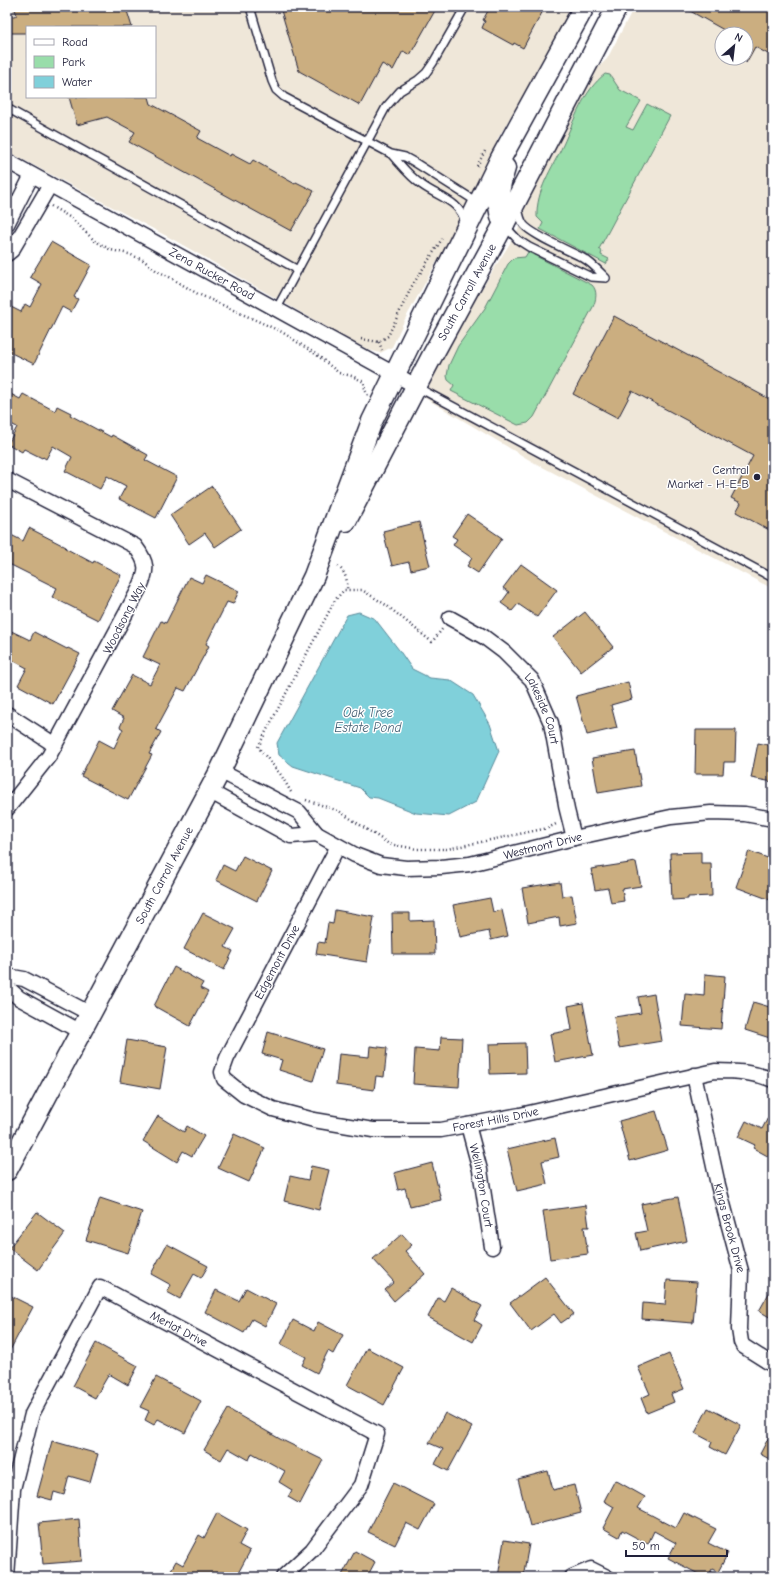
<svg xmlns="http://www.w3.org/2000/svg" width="780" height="1584" viewBox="0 0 780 1584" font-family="'Comic Neue',sans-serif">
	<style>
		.built { fill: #efe7d9; fill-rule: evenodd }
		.green { fill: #9da; stroke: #5e8072 }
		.water { fill: #80d0da; stroke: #5a8a9a }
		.building { fill: #cbae80; stroke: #22223b }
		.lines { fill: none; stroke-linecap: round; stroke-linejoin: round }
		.service-casing { stroke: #22223b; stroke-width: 10 }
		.minor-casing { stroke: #22223b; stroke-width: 17 }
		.secondary-casing { stroke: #22223b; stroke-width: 23 }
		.path { stroke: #22223b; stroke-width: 2.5; stroke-dasharray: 1 3; stroke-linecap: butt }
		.service { stroke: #fff; stroke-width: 7 }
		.minor { stroke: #fff; stroke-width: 14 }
		.secondary { stroke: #fff; stroke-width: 20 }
		.poi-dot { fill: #22223b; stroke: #fff; stroke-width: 1.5 }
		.labels { text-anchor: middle; stroke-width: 3; stroke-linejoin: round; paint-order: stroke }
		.street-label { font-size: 12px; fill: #22223b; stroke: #fff }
		.poi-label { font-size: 12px; fill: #22223b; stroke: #fff; text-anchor: end }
		.water-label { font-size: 13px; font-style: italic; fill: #435f73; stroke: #fff }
	</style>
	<rect width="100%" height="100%" fill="#fff"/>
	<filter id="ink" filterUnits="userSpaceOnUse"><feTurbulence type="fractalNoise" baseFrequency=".025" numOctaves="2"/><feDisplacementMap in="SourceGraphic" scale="8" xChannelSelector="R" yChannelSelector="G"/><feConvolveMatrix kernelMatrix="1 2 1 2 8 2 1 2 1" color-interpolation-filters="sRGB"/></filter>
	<g filter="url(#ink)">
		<!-- built -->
		<path class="built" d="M7 7H576L498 138 488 165 450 246 436 263 404 321 392 347 380 353 369 350 351 341 174 240 7 151ZM27 27H155V97H27Z
			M634 7H773V589L533 462 420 395 443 352 518 230 527 202 535 184 587 78 607 59ZM722 34H746V58H722Z"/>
		<!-- green -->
		<path class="green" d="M605 74 610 75 620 90 641 101 626 127 633 130 647 104 670 116 599 249 602 251 601 255 609 259 606 264 540 229 543 223 537 217C536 190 552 169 563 145 574 121 583 91 605 74Z
			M528 252 592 285C598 291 596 300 593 307L534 417 528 423 518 425 451 391 454 385 448 380 447 376 449 365 458 346 485 308 508 264 514 258 525 257Z"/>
		<!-- water -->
		<path class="water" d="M359 612 375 619 399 650 412 669 430 678 450 680 473 695 490 724 499 751 476 802 449 816 416 813 378 798 369 797 360 788 293 766 279 755 277 743 347 615Z"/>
		<!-- building -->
		<path class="building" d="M14 7H122L124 11H127L132 27H27V33H7V18L17 15Z
			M280 7H437L410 55 403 51 393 70 382 64 360 105 299 71Z
			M490 7H545L523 48 514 43 513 45 482 28 485 21 483 20Z
			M683 7H773V45L768 54 755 47 746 63V34H731Z
			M69 97H149L151 104 201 131 197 138 230 156 231 154 250 164 253 160 295 184 296 182 314 191 291 231 129 142 135 132 107 117 77 125Z
			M51 242 91 265 74 297 78 299 71 312 62 307 34 364 7 351V305L21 312 25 304 30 307 42 284 30 277Z
			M614 316 773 401V418L769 425 773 427V532L736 512 741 503 731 498 753 456 632 391 618 418 573 394Z
			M7 392 20 399 23 394 55 411 57 406 71 413 70 415 111 437 112 435 148 455 145 460 177 477 156 518 119 499 126 486 107 476 100 489 65 471 72 457 53 446 46 459 43 457 42 458 24 449 22 452 8 444 17 427 7 422Z
			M212 486 241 529 215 547 205 533 189 544 170 515Z
			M467 514 502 538 478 573 467 566 472 558 453 545 457 539 452 536Z
			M419 522 430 566 411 570 409 562 392 566 383 531Z
			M29 528 66 547 65 548 93 563 94 561 121 575 98 620 52 597 57 588 7 563V533L23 541Z
			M521 564 557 590 537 617 518 604 512 611 501 603 509 592 503 588Z
			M206 575 239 591 233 604 227 602 206 644 209 646 185 691 178 688 156 729 161 732 149 754 152 755 128 800 81 776 99 740 114 748 123 729 120 727 124 718 112 711 132 675 150 684 160 665 143 657 161 621 166 623 189 577 202 583Z
			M585 612 613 647 581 672 553 637Z
			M7 629 30 640 34 632 67 649 68 648 80 654 53 704 18 685 27 668 7 657Z
			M628 682 632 699 611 705 617 728 587 735 576 696Z
			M696 730H736L735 762H724L723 774H695Z
			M758 743 773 746V782L751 778Z
			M635 751 641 786 598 793 592 758Z
			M749 851 773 860V901L736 887Z
			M701 852V863H711L712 896 688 897V899L672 900 670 853Z
			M243 856 272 871 257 901 216 880 223 865 235 871Z
			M636 862 641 886 622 889 624 901 611 903 608 888 595 890 591 869Z
			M560 882 562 896 572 895 577 923 560 926 559 917 528 923 522 888Z
			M490 898 493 912 502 910 508 936 491 940 489 931 460 937 453 905Z
			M335 910 374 917 367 962 316 954 318 942 325 943 328 923 333 924Z
			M203 913 235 929 225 947 233 951 224 970 184 949Z
			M392 913H410V921L434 920 435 954H393Z
			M174 967 203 983 200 988 208 992 190 1026 154 1006Z
			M705 974 725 976 721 1029 682 1026 685 994 704 996Z
			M654 994 662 1041 619 1048 614 1017 641 1013 638 997Z
			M753 1002 773 1008V1039L745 1030Z
			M583 1003 593 1055 555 1062 550 1034 572 1030 568 1006Z
			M268 1032 323 1049 313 1081 279 1070 282 1060 262 1054Z
			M441 1037 462 1038 459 1087 413 1084 415 1049 440 1051Z
			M127 1040 167 1047 160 1089 120 1082Z
			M525 1043 526 1073 490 1074 489 1044Z
			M370 1046 387 1048 384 1077 376 1076 374 1090 336 1085 339 1054 369 1057Z
			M773 1108V1159L753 1148 755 1145 738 1137 746 1121 762 1129Z
			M656 1111 668 1150 630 1161 619 1121Z
			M158 1116 184 1132 187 1126 204 1136 192 1156 183 1151 177 1162 143 1141Z
			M234 1134 265 1148 249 1182 218 1168Z
			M555 1138 559 1157 542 1161 547 1184 517 1191 507 1149Z
			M432 1163 441 1200 410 1207 405 1188 398 1190 394 1173Z
			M311 1166 329 1170 319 1210 284 1201 290 1176 308 1180Z
			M678 1197 687 1241 640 1251 636 1233 647 1231 641 1204Z
			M100 1198 142 1212 128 1253 86 1240Z
			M586 1205 589 1227H584L588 1254 550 1259 543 1211Z
			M37 1212 65 1233 38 1270 9 1248Z
			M402 1234 412 1245 405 1251 425 1274 394 1301 385 1290 394 1282 373 1259Z
			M167 1244 208 1266 201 1278 194 1274 180 1299 167 1292 171 1285 151 1274Z
			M545 1277 574 1314 561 1323 554 1314 531 1331 510 1303Z
			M667 1280 697 1282 693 1323 642 1319 643 1303 665 1305Z
			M773 1286V1319L759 1311Z
			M246 1288 276 1304 265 1326 252 1319 244 1333 205 1312 216 1290 239 1301Z
			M451 1288 482 1306 474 1320 482 1325 473 1342 428 1317 438 1298 444 1301Z
			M7 1294 33 1307 7 1356Z
			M293 1320 314 1331 318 1322 343 1335 333 1354 328 1351 317 1373 302 1365 306 1357 281 1344Z
			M96 1343 138 1366 128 1385 109 1374 95 1398 73 1386Z
			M367 1348 404 1368 384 1405 347 1385Z
			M669 1354 684 1389 671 1394 674 1402 647 1413 641 1398 650 1394 638 1367Z
			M156 1377 201 1401 185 1433 158 1419 154 1425 145 1420 149 1411 140 1407Z
			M708 1408 741 1425 725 1455 710 1447 712 1442 695 1433Z
			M228 1409 280 1439 323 1460 300 1504 288 1497 292 1490 279 1482 285 1471 252 1453 249 1460 228 1448 221 1460 204 1450Z
			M445 1413 472 1427 448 1471 435 1464 443 1449 429 1443Z
			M773 1429V1461L760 1454Z
			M52 1441 98 1454 90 1482 69 1476 64 1495 54 1492 52 1500 37 1496Z
			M548 1471 553 1490 574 1485 581 1513 530 1526 518 1479Z
			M615 1480 645 1497 638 1508 676 1528 684 1513 716 1529 708 1543 728 1553 718 1572 712 1569 708 1577H704L668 1558 676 1543 654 1531 648 1544 622 1530 619 1537 603 1528 614 1507 604 1501Z
			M393 1483 434 1504 420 1530 406 1523 395 1545 368 1532Z
			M217 1513 247 1530 239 1545 250 1551 236 1577H167L176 1561 183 1565 199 1535 204 1538Z
			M79 1519 82 1561 43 1564 39 1523Z
			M504 1540 529 1544 523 1577 516 1575 515 1577H498Z
			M355 1551 375 1562 367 1577H341Z"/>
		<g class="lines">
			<!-- service casing -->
			<g class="service-casing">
				<path id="service" d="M250 7 272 81 276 90 284 97 391 154 405 157 414 162 477 202
					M7 108 298 270
					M391 154C401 165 410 177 422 185 438 197 461 201 465 223
					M518 207C519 213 520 220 524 225 532 235 570 251 583 258 592 263 599 271 606 278
					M506 227 518 240 529 247 591 277 606 278
					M276 310 386 107 400 91 418 80 426 73 433 63 465 7
					M417 387 773 578"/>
			</g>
			<!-- minor casing -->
			<g class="minor-casing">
				<g id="minor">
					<path id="s1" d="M7 161 416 386"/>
					<path d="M7 224 32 175"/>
					<path d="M7 254 12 250 50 185"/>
					<path d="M7 480 135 546C148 563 148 570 139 589L49 756 7 809"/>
					<path id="s2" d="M450 618 484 637 504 652 532 680 551 723 567 810 574 838"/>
					<path d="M7 714 55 745"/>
					<path id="s3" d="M220 771 299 812 317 834 355 855 381 865 406 868 441 867 470 864 574 838 671 817 711 813 745 814 773 819"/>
					<path d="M209 791 291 836 317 834"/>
					<path id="s4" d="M338 846 227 1058 222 1072 224 1079 244 1095 273 1109 314 1120 373 1130H441L520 1115 715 1071C737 1071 753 1072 773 1080"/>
					<path d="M7 976 24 979 91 1014"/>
					<path d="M7 987 19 998 81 1032"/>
					<path id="s5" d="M694 1075 718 1185 741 1271 739 1329 741 1342 743 1346 773 1365"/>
					<path id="s6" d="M468 1125 480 1170 492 1247"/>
					<path id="s7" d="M7 1577 13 1489 32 1414 100 1287 377 1434 361 1485 312 1550 283 1577"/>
					<path d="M572 1577 591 1569 607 1577"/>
				</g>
			</g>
			<!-- secondary casing -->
			<g class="secondary-casing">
				<g id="secondary">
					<path d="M504 224C495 205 499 187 505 168"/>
					<path id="s8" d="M346 521 431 358 504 224 617 7"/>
					<path id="s9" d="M7 1170 220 771 314 576 372 421 501 158 584 7"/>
				</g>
			</g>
			<!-- path -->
			<path class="path" d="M477 166 485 151
				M51 206 71 218 95 241 111 250 129 254 143 260 157 271 166 275 198 294 282 332 317 355 339 373 352 376 364 382 365 390 368 395
				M361 339 379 342 388 336 412 286 442 239
				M379 342 382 350
				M338 566C345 572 348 580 347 590
				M291 792 281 775 258 747 335 600 344 590H362L386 605 432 642 443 628
				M306 800 339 811 389 844 417 849H447L548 828 558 823"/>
			<!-- service -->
			<use href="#service" class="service"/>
			<!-- minor -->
			<use href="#minor" class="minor"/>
			<!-- secondary -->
			<use href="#secondary" class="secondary"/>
		</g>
	</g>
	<!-- markers -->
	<circle class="poi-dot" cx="757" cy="477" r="4"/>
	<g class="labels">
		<!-- street labels -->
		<g class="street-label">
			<text dy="4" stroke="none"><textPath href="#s1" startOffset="234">Zena Rucker Road</textPath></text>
			<text dy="4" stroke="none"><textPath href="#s8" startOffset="259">South Carroll Avenue</textPath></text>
			<text transform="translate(124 618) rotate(-63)" y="4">Woodsong Way</text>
			<text dy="4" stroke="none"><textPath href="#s2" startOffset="134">Lakeside Court</textPath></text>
			<text dy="4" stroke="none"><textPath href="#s3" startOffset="353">Westmont Drive</textPath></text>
			<text dy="4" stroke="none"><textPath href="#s9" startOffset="334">South Carroll Avenue</textPath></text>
			<text transform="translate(277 962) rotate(-62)" y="4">Edgemont Drive</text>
			<text dy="4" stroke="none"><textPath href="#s4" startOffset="545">Forest Hills Drive</textPath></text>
			<text dy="4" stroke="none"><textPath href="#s6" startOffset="62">Wellington Court</textPath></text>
			<text dy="4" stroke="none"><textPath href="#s5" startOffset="157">Kings Brook Drive</textPath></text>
			<text dy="4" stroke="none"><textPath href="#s7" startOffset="399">Merlot Drive</textPath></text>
		</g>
		<!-- poi labels -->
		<g class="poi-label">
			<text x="749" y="474">Central<tspan x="749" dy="14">Market - H-E-B</tspan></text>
		</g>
		<!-- water labels -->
		<g class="water-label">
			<text x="368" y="717">Oak Tree<tspan x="368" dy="15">Estate Pond</tspan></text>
		</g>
	</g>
	<!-- margin -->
	<rect width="780" height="1584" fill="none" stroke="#fff" stroke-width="24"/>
	<rect x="12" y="12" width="756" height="1560" fill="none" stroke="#22223b" stroke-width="1.5" filter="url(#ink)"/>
	<!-- legend -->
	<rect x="26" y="26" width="130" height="72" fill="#ffffff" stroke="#a7a7b1"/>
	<rect x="34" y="39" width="20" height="6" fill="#ffffff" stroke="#a7a7b1"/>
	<text x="62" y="46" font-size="12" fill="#22223b">Road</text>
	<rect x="34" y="56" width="20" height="12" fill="#99ddaa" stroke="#a7a7b1"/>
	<text x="62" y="66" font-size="12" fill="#22223b">Park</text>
	<rect x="34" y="76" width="20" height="12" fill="#80d0da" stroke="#a7a7b1"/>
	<text x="62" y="86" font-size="12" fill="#22223b">Water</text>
	<!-- north arrow -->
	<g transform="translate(734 46) rotate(28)"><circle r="19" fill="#ffffff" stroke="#a7a7b1"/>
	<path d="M0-3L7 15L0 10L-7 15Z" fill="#22223b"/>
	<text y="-6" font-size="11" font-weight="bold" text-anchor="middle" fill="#22223b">N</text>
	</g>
	<!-- scale -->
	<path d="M626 1550v6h101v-6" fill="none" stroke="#22223b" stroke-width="2"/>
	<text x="632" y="1550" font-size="12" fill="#22223b" stroke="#ffffff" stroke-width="3" paint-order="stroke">50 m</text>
</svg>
